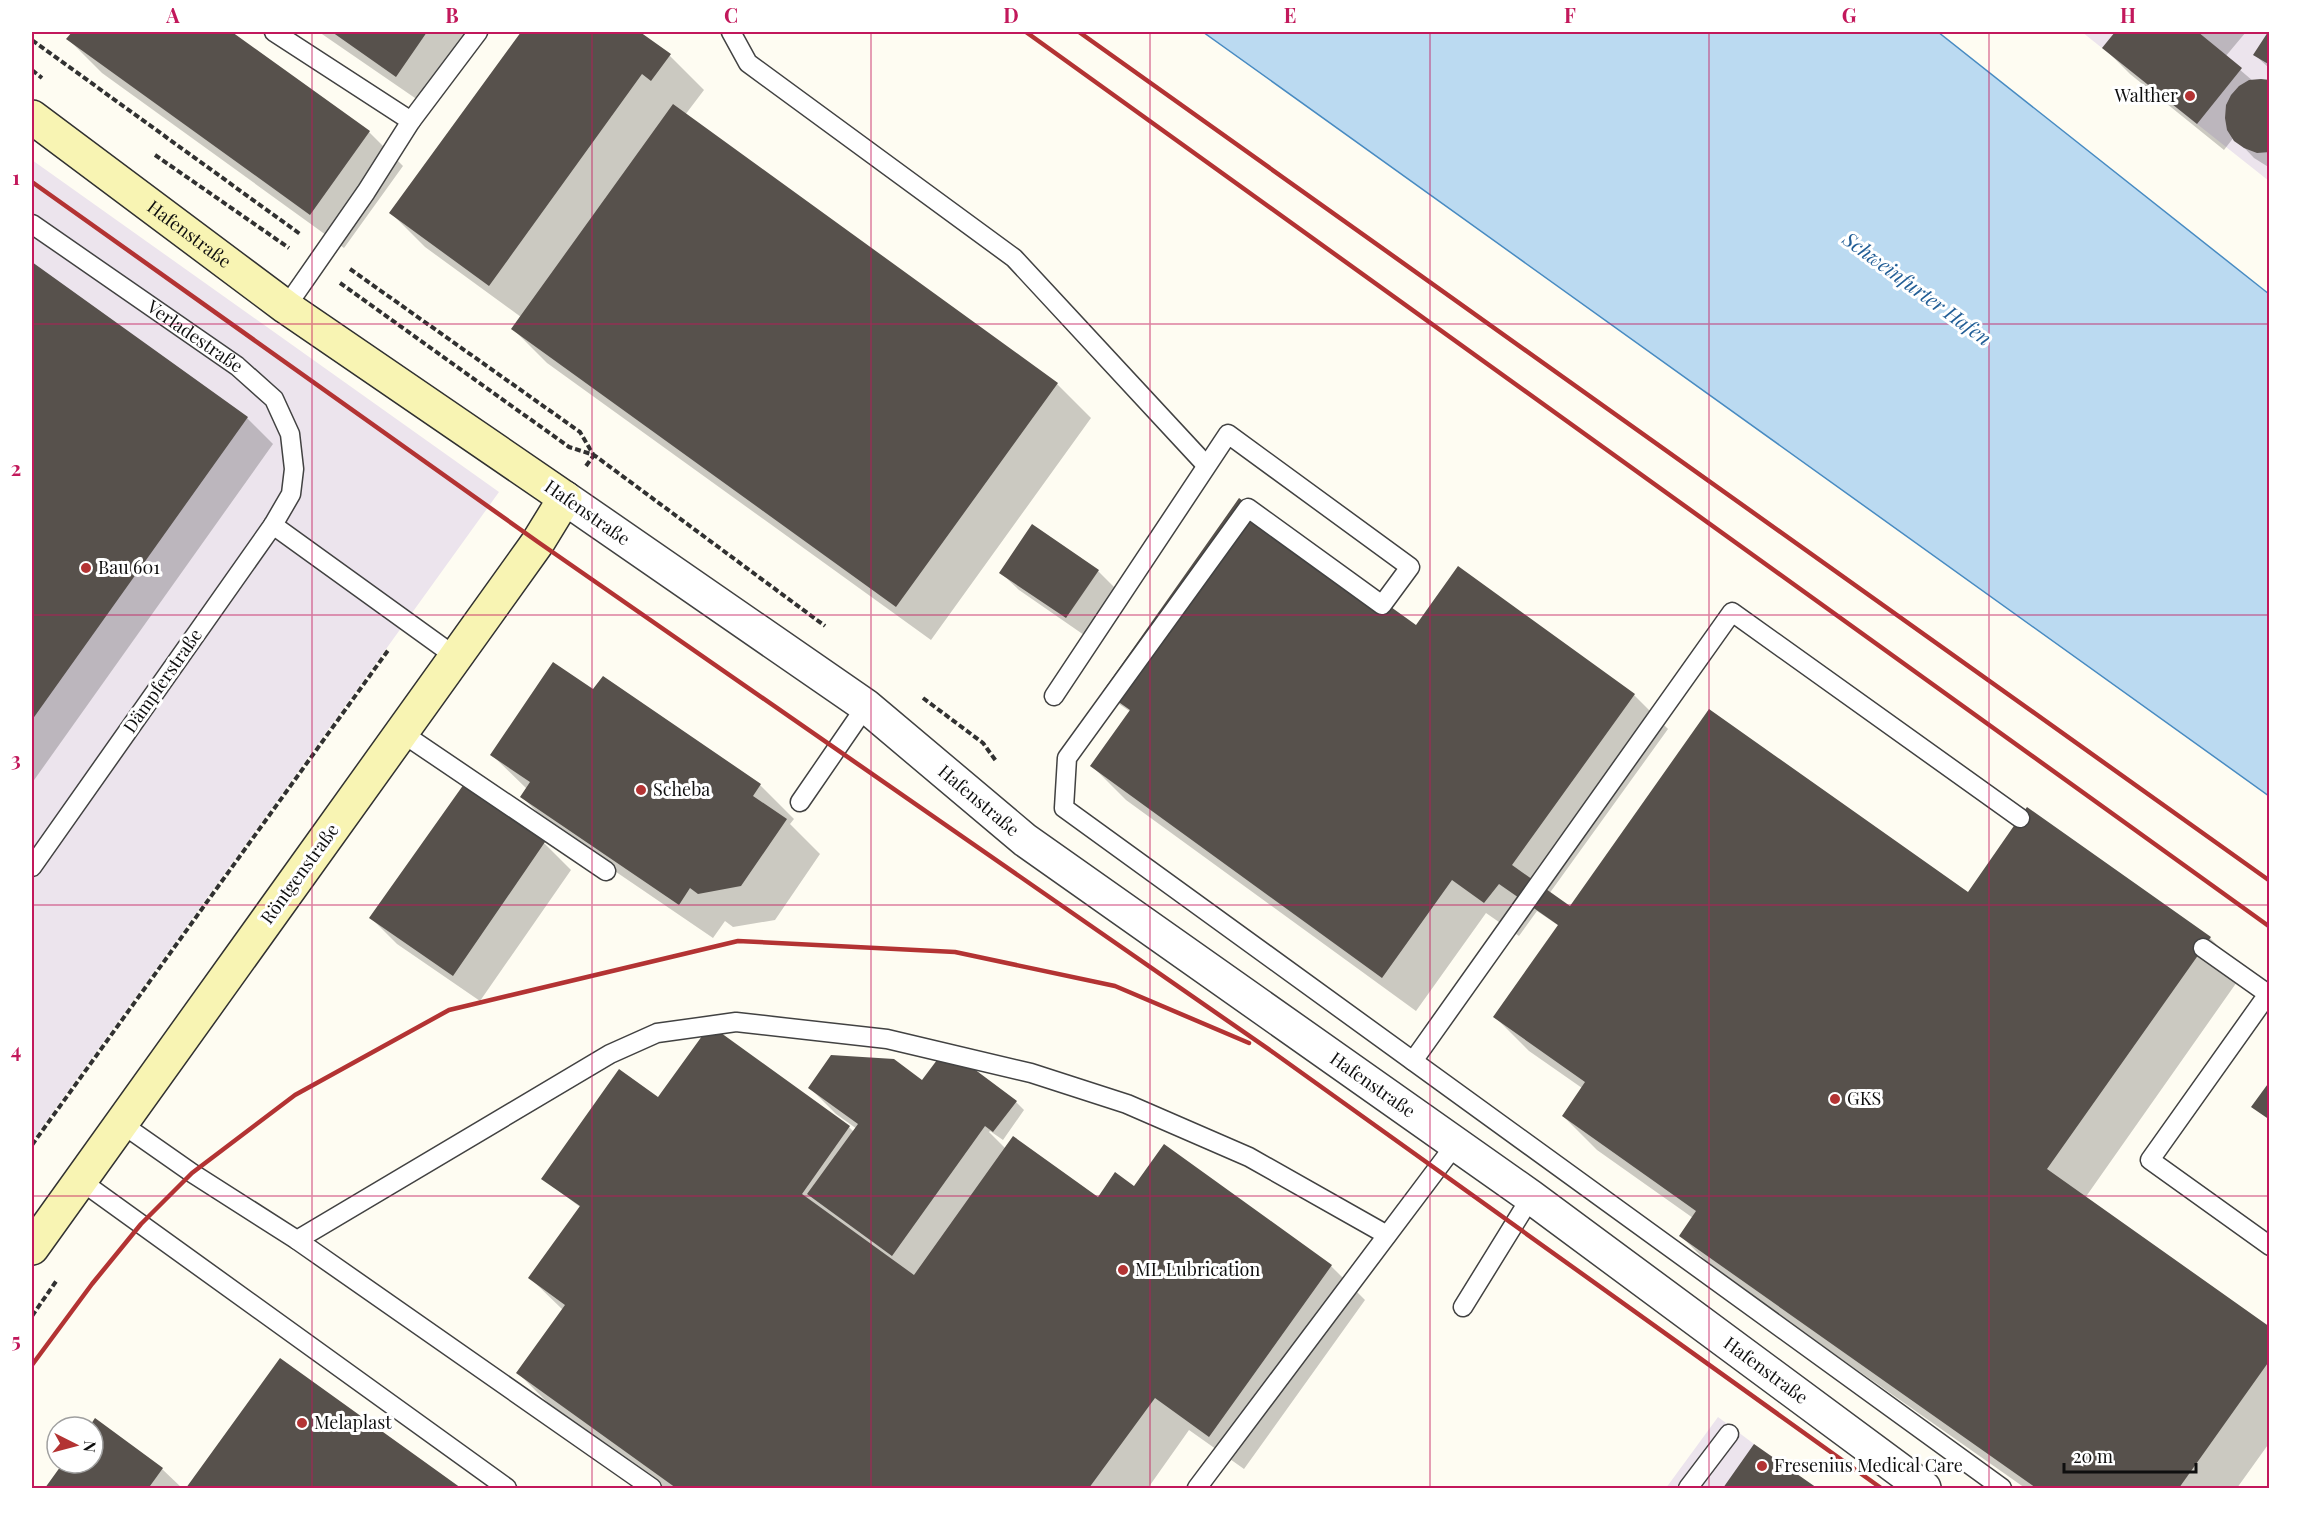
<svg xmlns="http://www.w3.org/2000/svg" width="2301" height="1520" viewBox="0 0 2301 1520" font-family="'Playfair Display',serif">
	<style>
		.industrial { fill: #ece4ed }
		.water { fill: #bbdaf1; stroke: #488bc2; stroke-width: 1.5 }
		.shadow { fill: #0003 }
		.building { fill: #57514c }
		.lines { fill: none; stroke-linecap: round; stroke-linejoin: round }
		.lane-casing { stroke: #424242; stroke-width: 21 }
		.street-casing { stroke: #424242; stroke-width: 36 }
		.secondary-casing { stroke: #313131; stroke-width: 36 }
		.path { stroke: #313131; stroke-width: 4; stroke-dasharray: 6 3; stroke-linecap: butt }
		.lane { stroke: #fff; stroke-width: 18 }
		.street { stroke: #fff; stroke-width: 33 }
		.secondary { stroke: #f8f4b3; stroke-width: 33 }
		.rail { stroke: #b33333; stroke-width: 4.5 }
		.grid { fill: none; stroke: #c2185b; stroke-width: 1.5; stroke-opacity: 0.55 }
		.poi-dot { fill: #b33333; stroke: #fff; stroke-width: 2 }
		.labels { text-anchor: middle; stroke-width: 6; stroke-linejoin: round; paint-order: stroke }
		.poi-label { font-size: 18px; fill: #0f0f0f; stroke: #fff; text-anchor: start }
		.street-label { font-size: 18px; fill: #0f0f0f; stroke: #fff }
		.water-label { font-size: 20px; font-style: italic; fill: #225e96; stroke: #fff }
		.neatline { fill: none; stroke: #c2185b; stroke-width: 2 }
		.grid-label { font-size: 20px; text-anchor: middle; font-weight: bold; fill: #c2185b }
	</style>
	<rect width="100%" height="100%" fill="#fefcf2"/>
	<!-- industrial -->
	<path class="industrial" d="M2082 32H2269V181L2197 124Z
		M32 160 499 492 32 1141Z
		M1718 1417 1754 1444 1817 1488H1666Z"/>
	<!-- water -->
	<path class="water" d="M1203 32H1938L2269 294V796Z"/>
	<!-- shadow -->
	<path class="shadow" d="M74 32H229L369 132 403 166 344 248 102 73 68 39Z
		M319 32H485L431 109Z
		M523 32H637L670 56 704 90 685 115 1057 384 1091 418 931 640 547 363 513 329 521 317 425 247 391 213Z
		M2117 32H2246L2225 57 2253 81H2270V168L2254 158 2234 137 2224 150 2130 74 2104 48Z
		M2270 35V69L2255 55Z
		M32 264 247 418 273 444 32 783Z
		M1098 571 1116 589 1084 635 1019 590 1001 573Z
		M1415 626 1634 695 1668 729 1549 894 1569 907 1968 894 2210 938 2244 972 2085 1198 2270 1329V1442L2237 1488H2025L1715 1270 1681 1236 1693 1218 1597 1150 1563 1116 1582 1088 1529 1051 1495 1017 1559 926 1537 911 1519 936 1486 913 1416 1011 1126 800 1092 766 1131 712 1113 700Z
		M594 691 760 785 794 819 790 824 820 854 775 920 733 927 725 921 713 938 556 831 522 797 527 789 492 755Z
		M464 786 545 844 571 870 480 1001 397 944 371 918Z
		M922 1082 1016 1102 1024 1110 1003 1140 990 1131 989 1132 1006 1149 1098 1199 1134 1188 1165 1146 1331 1266 1365 1300 1244 1469 1189 1430 1148 1488H665L552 1407 518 1373 563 1310 530 1278 580 1207 543 1179 658 1099 849 1127 854 1132 857 1129 836 1114 810 1088Z
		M280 1360 459 1488H188Z
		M96 1420 162 1469 182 1488H47L65 1463H93V1427H91Z
		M1754 1446 1814 1488H1725Z"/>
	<!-- building -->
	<path class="building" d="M72 32H232L370 131 310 215 66 39Z
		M332 32H427L396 77Z
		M521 32H640L671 54 651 81 642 74 489 286 389 213Z
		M2115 32H2198L2242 68 2197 124 2102 48Z
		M2268 32 2270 33V65L2253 55Z
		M2261 79 2270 80V152L2257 153 2244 148 2234 141 2227 130 2225 118 2226 105 2231 95 2239 86 2249 80Z
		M673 104 1058 383 896 607 511 329Z
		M32 262 248 417 32 720Z
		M1239 498 1416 625 1458 566 1635 694 1512 865 1570 906 1709 709 1968 892 2027 807 2211 937 2047 1169 2270 1327V1360L2179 1488H2036L1679 1236 1696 1211 1562 1116 1585 1082 1493 1017 1558 925 1499 884 1484 903 1452 880 1382 978 1090 766 1130 710 1103 691Z
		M1032 524 1099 570 1066 618 999 573Z
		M553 662 593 689 603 676 761 784 753 796 787 819 741 886 698 894 690 888 679 905 520 797 530 782 490 755Z
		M464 784 545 842 453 976 369 918Z
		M710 1025 850 1126 802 1194 914 1275 1013 1136 1098 1197 1115 1172 1134 1186 1164 1144 1332 1265 1209 1437 1155 1398 1089 1488H676L516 1373 565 1305 528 1278 580 1206 541 1179 619 1069 658 1097Z
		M946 1048 1017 1101 993 1132 985 1126 892 1256 807 1194 858 1124 808 1088 831 1055 894 1059 922 1080Z
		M2270 1081V1120L2251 1107Z
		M280 1358 461 1488H186Z
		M95 1418 163 1468 150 1486 154 1488H45L63 1463H93V1427H89Z
		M1754 1444 1817 1488H1723Z"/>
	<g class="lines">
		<!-- lane casing -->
		<g class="lane-casing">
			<g id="lane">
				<path d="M274 32 411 121"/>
				<path d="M731 32 748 63 1014 258 1206 465"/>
				<path id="s1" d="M32 224 237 366 274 399 290 434 294 469 291 494 273 525 32 867"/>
				<path d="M286 307 366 192 411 121 478 32"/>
				<path d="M273 525 456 657"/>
				<path d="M1054 696 1228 434 1410 567 1382 605 1248 508 1067 758 1064 808 2002 1488"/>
				<path d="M402 733 606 871"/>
				<path d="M800 802 866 706"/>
				<path d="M2203 948 2268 994 2150 1160 2270 1246"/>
				<path d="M1413 1061 1732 612 2020 818"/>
				<path d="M122 1124 192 1173 297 1240 610 1054 657 1033 736 1022 887 1039 1031 1073 1127 1104 1249 1157 1387 1235"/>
				<path d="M81 1181 507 1488"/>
				<path d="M297 1240 652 1488"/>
				<path d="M1463 1307 1531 1197"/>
				<path d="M1197 1488 1455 1145"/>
				<path d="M1688 1488 1729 1434"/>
			</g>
		</g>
		<!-- street casing -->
		<g class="street-casing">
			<g id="street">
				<path id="s2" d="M565 498 866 706 1025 840 1531 1197 1924 1488"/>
			</g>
		</g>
		<!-- secondary casing -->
		<g class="secondary-casing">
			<g id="secondary">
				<path id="s3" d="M32 117 286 307 565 498 538 542 32 1248"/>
			</g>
		</g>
		<!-- path -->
		<path class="path" d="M32 40 300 234
			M32 70 42 78
			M155 155 289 248
			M350 269 580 432 593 454
			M340 283 569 447 594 455 825 626
			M586 466 594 455
			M923 698 983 743 996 761
			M32 1145 389 649
			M32 1316 57 1280"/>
		<!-- lane -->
		<use href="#lane" class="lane"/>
		<!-- street -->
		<use href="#street" class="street"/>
		<!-- secondary -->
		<use href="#secondary" class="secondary"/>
		<!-- rail -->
		<path class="rail" d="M1026 32 2270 927
			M1079 32 2270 881
			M32 182 538 542 1274 1053 1881 1488
			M32 1365 92 1284 141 1224 192 1173 295 1095 449 1010 738 941 955 952 1115 986 1249 1043"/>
	</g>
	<!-- grid -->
	<path class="grid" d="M312 32V1488M592 32V1488M871 32V1488M1150 32V1488M1430 32V1488M1709 32V1488M1989 32V1488M32 324H2270M32 615H2270M32 905H2270M32 1196H2270"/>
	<!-- markers -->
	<g class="poi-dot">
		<circle cx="2190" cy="96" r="6"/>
		<circle cx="86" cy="568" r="6"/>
		<circle cx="641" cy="790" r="6"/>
		<circle cx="1835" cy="1099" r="6"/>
		<circle cx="1123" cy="1270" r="6"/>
		<circle cx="302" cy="1423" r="6"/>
		<circle cx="1762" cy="1466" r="6"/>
	</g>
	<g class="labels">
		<!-- poi labels -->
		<g class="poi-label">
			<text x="2178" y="102" text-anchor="end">Walther</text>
			<text x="98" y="574">Bau 601</text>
			<text x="653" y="796">Scheba</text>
			<text x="1847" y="1105">GKS</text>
			<text x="1135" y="1276">ML Lubrication</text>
			<text x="314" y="1429">Melaplast</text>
			<text x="1774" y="1472">Fresenius Medical Care</text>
		</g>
		<!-- street labels -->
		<g class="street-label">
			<text dy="6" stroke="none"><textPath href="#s3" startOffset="196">Hafenstraße</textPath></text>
			<text dy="6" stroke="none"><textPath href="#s1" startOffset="198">Verladestraße</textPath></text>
			<text transform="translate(587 513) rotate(35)" y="6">Hafenstraße</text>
			<text transform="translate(163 681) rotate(-55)" y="6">Dämpferstraße</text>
			<text dy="6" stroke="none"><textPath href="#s2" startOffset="513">Hafenstraße</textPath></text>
			<text transform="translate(300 874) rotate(-54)" y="6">Röntgenstraße</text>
			<text dy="6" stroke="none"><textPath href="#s2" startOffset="999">Hafenstraße</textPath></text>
			<text dy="6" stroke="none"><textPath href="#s2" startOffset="1485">Hafenstraße</textPath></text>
		</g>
		<!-- water labels -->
		<g class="water-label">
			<text transform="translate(1917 289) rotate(36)" y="7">Schweinfurter Hafen</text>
		</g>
	</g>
	<!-- border -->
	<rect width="2301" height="1520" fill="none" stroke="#ffffff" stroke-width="66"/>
	<!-- north arrow -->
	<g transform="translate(75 1445) rotate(96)"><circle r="28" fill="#ffffff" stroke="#9f9f9f" stroke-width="1.5"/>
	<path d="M0-4.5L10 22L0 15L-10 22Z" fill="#b33333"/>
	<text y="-9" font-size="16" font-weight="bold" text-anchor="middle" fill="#0f0f0f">N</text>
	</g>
	<!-- scale -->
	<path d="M2064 1463v9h132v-9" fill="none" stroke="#0f0f0f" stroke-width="3"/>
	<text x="2073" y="1463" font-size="18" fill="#0f0f0f" stroke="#ffffff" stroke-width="4.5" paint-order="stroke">20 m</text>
	<rect x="33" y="33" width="2235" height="1454" class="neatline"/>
	<g class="grid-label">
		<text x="173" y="23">A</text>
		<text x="452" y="23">B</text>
		<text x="731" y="23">C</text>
		<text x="1011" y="23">D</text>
		<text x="1290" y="23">E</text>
		<text x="1570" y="23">F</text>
		<text x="1849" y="23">G</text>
		<text x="2128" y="23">H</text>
		<text x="16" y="185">1</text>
		<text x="16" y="476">2</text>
		<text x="16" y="767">3</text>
		<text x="16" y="1058">4</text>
		<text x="16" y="1348">5</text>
	</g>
</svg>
